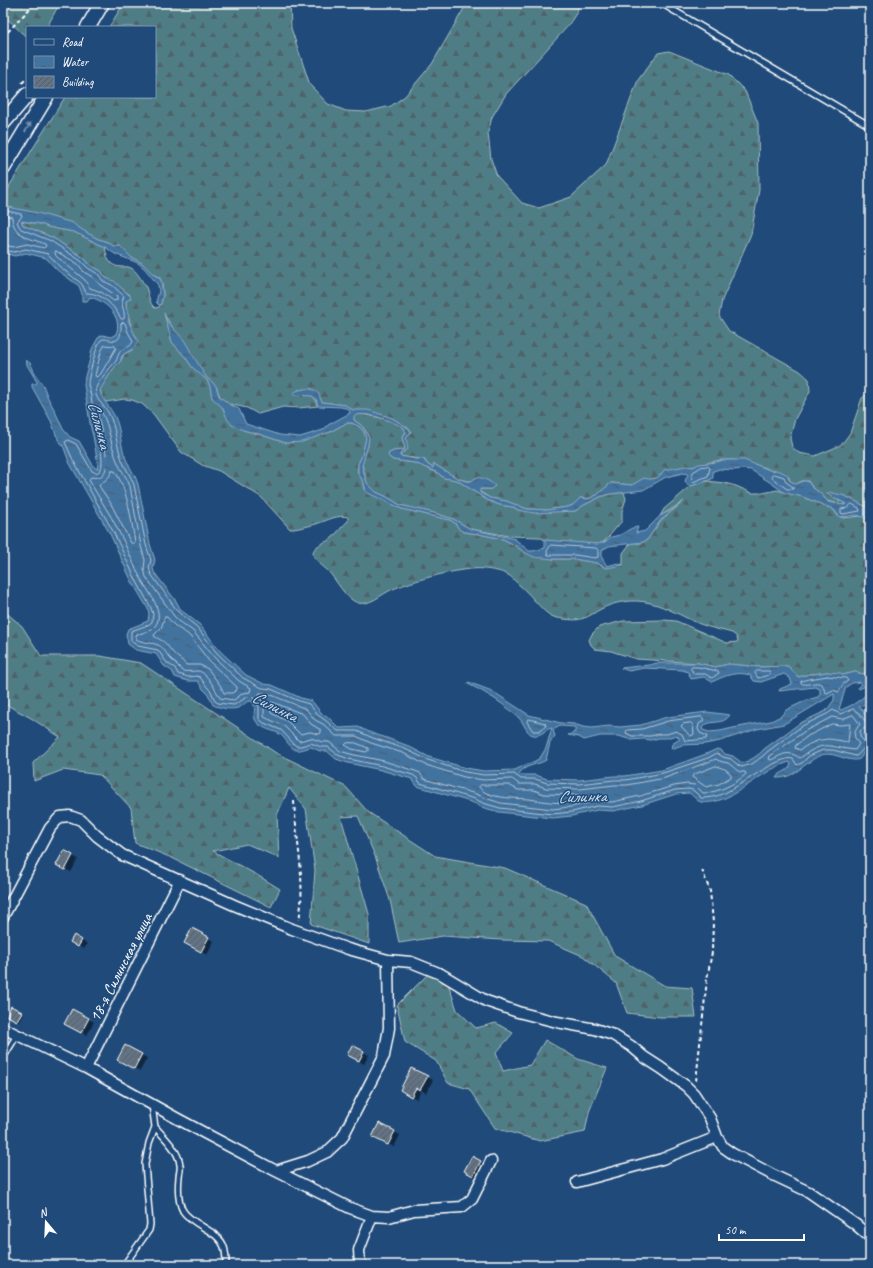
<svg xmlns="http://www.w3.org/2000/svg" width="873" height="1268" viewBox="0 0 873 1268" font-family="Caveat,sans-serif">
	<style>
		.forest { fill: url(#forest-firs); stroke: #a8bec2 }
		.water { fill: url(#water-ripples); stroke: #8eabc5; fill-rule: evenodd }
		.shadow { fill: #0007 }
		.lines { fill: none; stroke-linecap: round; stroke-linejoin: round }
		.shore { stroke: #b4c7d9; stroke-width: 1 }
		.building { fill: url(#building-hatch); stroke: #fff }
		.service-casing { stroke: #fff; stroke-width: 8 }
		.minor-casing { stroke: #fff; stroke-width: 13 }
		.secondary-casing { stroke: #fff; stroke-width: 17 }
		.path { stroke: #fff; stroke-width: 2; stroke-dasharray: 4 3; stroke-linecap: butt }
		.service { stroke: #1f4a7a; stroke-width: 5 }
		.minor { stroke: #1f4a7a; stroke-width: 10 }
		.secondary { stroke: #1f4a7a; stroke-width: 14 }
		.oneway { fill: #7992af }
		.labels { text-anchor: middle; stroke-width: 3; stroke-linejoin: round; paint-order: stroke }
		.street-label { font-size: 16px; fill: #fff; stroke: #1f4a7a }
		.water-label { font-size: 17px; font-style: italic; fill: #d0dce7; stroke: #1f4a7a }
	</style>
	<defs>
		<pattern id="forest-firs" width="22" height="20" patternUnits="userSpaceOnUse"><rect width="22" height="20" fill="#507d86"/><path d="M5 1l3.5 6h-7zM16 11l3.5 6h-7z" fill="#4e6469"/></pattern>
		<pattern id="water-ripples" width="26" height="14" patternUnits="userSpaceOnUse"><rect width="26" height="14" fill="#43739f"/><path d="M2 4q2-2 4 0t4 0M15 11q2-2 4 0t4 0" fill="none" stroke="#485c6d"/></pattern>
		<pattern id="building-hatch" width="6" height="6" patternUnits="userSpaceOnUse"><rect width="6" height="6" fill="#637383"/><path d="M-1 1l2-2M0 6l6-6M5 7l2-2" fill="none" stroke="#565e65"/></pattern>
	</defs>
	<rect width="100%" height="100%" fill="#1f4a7a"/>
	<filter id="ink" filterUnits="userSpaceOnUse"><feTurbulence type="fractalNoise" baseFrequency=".025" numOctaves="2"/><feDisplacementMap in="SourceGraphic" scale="8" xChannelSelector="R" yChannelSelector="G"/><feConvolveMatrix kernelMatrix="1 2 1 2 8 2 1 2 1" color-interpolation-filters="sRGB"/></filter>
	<g filter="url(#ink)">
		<!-- forest -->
		<path class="forest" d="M3 3H62L56 10 47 27H27V36C17 32 13 20 3 18Z
			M124 3H290L291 28 310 85 328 104 346 111 366 112 391 106 405 96 432 64 467 3H579L577 12 568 26 506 94 492 117 488 133 491 159 497 176 522 203 539 208 571 197 606 165 638 80 658 53 669 51 729 75 745 91 758 123 759 190 751 234 722 300 719 316 729 331 800 371 809 379 810 391 795 419 790 438 792 447 799 453 815 456 841 445 850 433 862 398 870 392V506H865L845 496 827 494 846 504 844 505 827 501 820 493 813 488 808 481H802L796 484 789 480V477C783 474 778 472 772 471 769 470 766 467 763 467 751 463 738 459 724 460 713 460 703 465 691 467 682 469 673 470 664 471L659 478 636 483 632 485 611 483 597 495 588 499 580 498 573 505 568 507 547 510 527 509 506 501 490 498 479 491 480 489H491L494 486 475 478 472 481C459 482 444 470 434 464L433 468 427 464 425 460C418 458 408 458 400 456V454L405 451 406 438 411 432 408 428 392 418 368 411 353 410 345 405 322 402 318 394 312 389 298 390 314 397 318 406 299 408 283 407 258 414 247 408 229 404 220 397 216 386 206 377 165 316 172 342 186 358 192 367 207 380 210 386 212 397 222 407 243 430 259 434 286 443 330 432 346 423H352L360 427 364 432 366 438 362 456 358 464V473L364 483 365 491 402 509 450 520 455 523 459 529 464 532 479 534 503 539 513 544 524 552 553 559H574L597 563 604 567 623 565V553L629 545 632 543H641L647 540 661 520 683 502 660 516 664 509 691 486 707 481 724 483 736 486 752 493H763L777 490 803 497 833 509 838 516 843 518 861 516 870 519V671L862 674 855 672 843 675 827 672 814 674H809L799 677 797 676 789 667 787 666 759 667 729 664 715 667 698 663 636 659 611 651 595 649 591 645 589 640 592 634 599 627 623 621 664 620 676 621 727 643 737 642 738 641 736 636 732 633C722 630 710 628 700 624 678 615 657 600 632 601 623 601 611 604 603 608 596 611 590 617 581 619 575 621 564 619 557 618 547 616 541 607 534 600 529 594 523 588 517 583 514 580 511 576 508 575 501 571 492 570 485 569 465 566 410 581 391 590 382 594 369 606 358 603 345 599 337 580 327 570 318 562 304 553 321 544 324 542 329 541 332 538 337 533 342 526 348 521V517C338 514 326 521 316 524 309 526 301 528 293 529H290L261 497 219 471 202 465 181 452 154 415 142 404 132 400 125 399 106 402 102 398 100 389 113 369 120 362 124 354 132 350 137 338 132 330 126 306V301L130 295 112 281 106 278 101 271 90 265 84 258 53 238 23 225 21 221 41 224 48 227 74 232 105 247C107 259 109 266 121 267 125 267 128 266 131 268 137 271 141 280 145 285 149 292 148 303 155 308L159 307 161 304 163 295 162 283 160 278 153 274 142 263 132 258 120 246H113C107 241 105 241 98 239 94 237 75 226 72 223L3 206V201L10 185 65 97H155V27H109Z
			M360 414C371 416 402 420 406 432L402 437 405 448 404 450 394 451 389 453 388 456 393 460 415 463 438 473 444 478 457 480 487 500 500 505 513 507 518 510 575 511 584 505 600 497 610 494 624 492 626 499 622 511V521L604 542 597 544 559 542 545 540 539 537 509 536 471 529 453 519 434 513 400 505 387 497 376 492 367 483 362 464 368 445 367 433 362 426 353 419 354 415Z
			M3 610 22 626 41 656H100L141 663 276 753 346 787 368 812 435 856 505 868 586 903 615 956 665 986 692 988 696 1017H660L627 1013 616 983 583 956 548 941 501 940 443 936 399 943 390 900 375 856 358 816 341 817 369 914V944L311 924 315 870 306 809 289 788 277 815 279 858 247 844 213 851 257 875 280 889 271 907 172 858 135 843 131 808 100 775 63 770 34 781 33 763 60 737 31 718 3 703Z
			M430 972 448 983 457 1010 476 1028 496 1023 513 1033 496 1053 503 1071 530 1065 545 1040 578 1059 607 1068 589 1112 585 1132 540 1141 495 1128 469 1089 448 1083 436 1061 405 1042 397 1005Z"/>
		<!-- water -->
		<path class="water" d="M3 206 38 213 73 223C75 226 94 237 98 239 105 241 107 241 113 246H120L132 258 142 263 153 274 161 280 163 295 161 304 159 305 156 302 159 291 158 285 145 269 138 263 115 254 105 247 74 232 48 227 41 224 21 221 23 225 53 238 84 258 90 265 101 271 106 278 114 281 130 296 131 298 126 301V306L129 316 128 320 138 342 134 348 124 354 122 356 120 362 113 369 100 390C101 399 111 408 115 417 121 430 120 445 126 459 129 467 135 474 138 484L150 544 155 560 153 568 154 572 176 601 181 610 200 625 220 651 246 675 264 684 272 685 301 698 312 701 322 714 327 716 339 728 358 727 374 734 384 737 406 745 429 757 466 768 484 771 515 770 525 765 535 761 540 758 546 748 552 728C545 729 541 737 533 735 526 733 524 723 519 718 504 704 487 693 468 684V682L492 691 529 715 561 723 574 724 583 727 592 728 609 726 620 727 641 725 667 717 707 712 730 715C722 727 709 718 702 728L703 730 709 732 720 731 733 728 771 721 781 716 786 710 807 700 818 697 820 694V689L815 687 779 691 780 689 792 684 790 678 784 674 761 682 754 681 750 675C736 671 724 676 712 682L704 677 691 679 688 672 682 670 644 668 629 671 621 668 649 665 657 663H698L715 667 729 664 759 667 787 666 789 667 797 676 799 677 809 674H814L827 672 840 673 843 675 855 672 862 674 870 671V684L859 689 858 687 861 684 860 682 852 683 846 687 839 709 841 710 854 704 870 692V701L859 707 863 710 864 714 870 710V714L867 718 870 722V731L863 735 865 737H870V750C869 750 865 752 864 752 861 756 862 760 855 760 843 760 831 750 819 756 804 763 794 779 776 778 779 772 789 772 791 764L789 762C781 765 773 768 766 773 749 783 723 806 701 802 696 801 693 795 689 793L676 794 642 805 613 811 597 810 572 816 552 818 499 812 481 807 474 803 417 786 412 779 381 770 348 763 336 759 327 751H320L311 747C306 748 301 751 296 750 288 747 285 736 278 733 271 730 260 728 256 721 251 715 258 709 252 701 246 701 245 704 240 707 233 711 220 708 213 705L208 694 203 689 198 681H188L175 677 172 671 164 666 156 654 136 650 128 644 126 634 128 629 148 621 149 614 148 609 131 580 110 534 69 462 64 448 56 435 51 421 32 387V384H36L37 382 27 365 26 360 31 364 35 374 43 385 48 398 54 409 63 429 70 437 79 441 94 467 97 469 98 464 93 436 91 429 84 385 85 376 90 359 92 349 98 338 102 335 111 337 116 334C123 317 106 301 90 297L87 301H82V294L79 286 57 270 46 258 26 253 15 256 3 253ZM834 694V700L826 711 800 723 764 749C759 755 750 761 742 763L733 756 725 754 721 750 717 749 706 754 662 770 625 776H614L579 780 547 779 536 775H522L519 774C523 765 539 765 546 760L550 743 555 736 553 730 560 726 575 727V732L568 735 579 737 584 740 600 736H619L631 740 643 739 651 740 659 738H667L676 735 680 739 672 744 671 749 682 745 705 744 720 741 757 729 784 724Z
			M164 313 166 320 184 340 206 377 216 386 219 396 229 404 239 409 246 424 280 435 300 437 323 430 328 425 350 413 349 409 341 407 318 406 316 399 312 396 294 395 293 393C298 389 313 386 318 393 320 396 320 399 322 402L345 405 353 410H368L392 418 408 428 411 432 406 438 408 449 405 451 400 454V456L415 459H423L428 465 433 468 434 464C440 468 464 484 471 481 473 480 475 478 477 477 483 478 491 481 495 486L491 489H480V493L490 498 506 501 527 509 547 510 568 507 573 505 580 498 588 499 597 495 611 483 632 485 644 478C655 481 659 478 664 470L686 466 693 467 699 464 717 462 723 460H744L772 471 776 470 787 474 789 480 796 484 803 481H807L813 488 820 493 828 502 844 505 846 504 827 494 829 492 845 496 865 506H870V519L857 515 840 517 833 509 803 497 785 493 771 483 751 470 743 469 734 470 720 469 713 471V477L712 479 691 486 688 485 685 481 688 474 683 473 666 477 643 490 610 494 600 497 584 505 575 511 534 513 518 510 513 507 500 505 487 500 457 480 444 478 438 473 415 463 393 460 388 456 389 453 394 451 404 450 405 448 402 437 406 433 404 428C394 422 366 410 354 416V420L362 426 369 437 368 445 362 466 367 483 376 492 387 497 400 505 434 513 453 519 471 529 515 539 529 551H533L545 548V540L597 544 605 542 611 537 620 535 632 528 638 527 636 533 645 531 660 516 672 510 684 501 661 520 647 540 643 542 609 546 602 550V558L607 566 618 563 623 565 606 568 597 563 574 559H553L534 557 524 552 513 544 503 539 479 534 464 532 459 529 455 523 450 520 402 509 366 492 364 483 358 473V464L362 456 366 438 364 432 360 427 352 423H346L330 432 302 442 286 443 259 434 243 430 232 425 228 420 222 407 212 398 210 386 207 380 192 367 186 358 172 342Z"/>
		<!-- shadow -->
		<path class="shadow" d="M64 851 78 859 71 872 57 865Z
			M3 871 7 873 3 881Z
			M192 930 214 941 207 955 185 943Z
			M74 936 87 944 84 949 71 942Z
			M12 1008 24 1014 20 1022 8 1015Z
			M72 1010 94 1022 87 1035 65 1024Z
			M125 1047 147 1058 140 1071 118 1060Z
			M363 1052 369 1055 364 1064 354 1058Z
			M412 1069 433 1080 426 1093 421 1090 417 1099 401 1090Z
			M394 1132 400 1135 394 1147 379 1139Z
			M472 1157 486 1165 479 1178 465 1171Z"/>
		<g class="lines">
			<!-- shore -->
			<path class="shore" d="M3 210 21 214 22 216 17 222 19 226 21 229 51 241 81 261 88 268 98 274 103 281 112 285 124 296C119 306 126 310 124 319H121C114 305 102 293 86 293L82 284 60 267 48 254 26 249 14 252 3 250
				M3 215 12 217C13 236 30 238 45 244L46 246 44 248 27 244 14 247 3 245
				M56 251 78 264 84 272 94 278 100 285 117 296V300L114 301 101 292 90 288 85 280 56 256 55 253Z
				M105 345 115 346 116 348 100 375 96 377 95 375 101 352Z
				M98 411H101C111 428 110 446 118 463 121 471 127 477 130 486L141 546 145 560 144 569 146 577 174 616 179 621 193 631 214 657 239 681 251 688 250 692 243 693 234 700 220 698C216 691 207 672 198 671 193 671 189 672 182 671 177 664 177 665 171 659 166 655 165 648 158 645 151 642 142 643 136 639V635C145 632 156 630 158 620 161 605 145 588 139 575 132 561 126 545 118 530 110 513 98 497 89 480L91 477C122 483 97 426 98 411Z
				M708 466 710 468 708 476 693 482 691 481 693 472 701 467Z
				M112 471H115C128 491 131 519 135 542L133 544 131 543 110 502 99 486C102 481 109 480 112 471Z
				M775 474 784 477 786 482 793 487V489H787L772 478V475Z
				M852 504 859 508 860 511 843 514 841 513V509L847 508Z
				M551 545 596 548 598 550V557L595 558 575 555H548L547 552Z
				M165 617H167L175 626 189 635 209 661 237 687V690L232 693H224L220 685 208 669 200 665H186C183 660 178 658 174 654 166 645 168 643 155 637L154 635 161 628Z
				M692 667H698L718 671 719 673 712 678 705 674H694L691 669Z
				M757 671H769L771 673 769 675 758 678 755 673Z
				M827 676 846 678 848 681 843 684 839 692 833 690 827 693 825 692C822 675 809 688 801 683V681C810 678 818 678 827 676Z
				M260 693 269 694 306 709 315 720 323 724 336 736H356L371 743 403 753 426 765 464 777 484 780 512 779 519 784H535L546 788 580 789 614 785H627L665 778 716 759C720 762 724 762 728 763 735 767 736 773 745 772L746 774C736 784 717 793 703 793L695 785 687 784 674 786 640 796 612 802 597 801 571 807 552 809 501 803 485 798 476 794 424 779 420 773 415 771 384 761 350 754 340 751 329 742H322L311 738 299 741 284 726 264 717V706L259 695Z
				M272 702 303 714 311 724 321 730V733L319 734 310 732 300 734 287 721 271 713 270 704Z
				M853 715 860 724C854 732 852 736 859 744L855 750C827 747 826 739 800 758 787 750 784 754 771 760L769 759 770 756 805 731 832 717 842 719Z
				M702 717 704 720 699 724 698 729 700 733 707 736 706 739 685 741 682 734 676 731 667 734H659L651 736H632L626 733 627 730 642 729 668 721Z
				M529 719 545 723 546 726 539 731H533L527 722Z
				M691 723 693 725 694 734 693 735 690 736 681 726 683 724Z
				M832 724 840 725 850 724 848 742C844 742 840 740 836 740 823 737 811 742 800 750L795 748 796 745 808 736Z
				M870 741H864L860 737V731L869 726 859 713 853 709 840 714 833 710 827 714 802 726 767 752 763 756 752 764 742 767 739 766 731 759 723 757 717 753 708 758 663 773 626 780H614L579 784 547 783 535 779H521L514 774 484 775 465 772 428 760 405 749 373 738 357 731H338L325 720 319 716 309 704 299 701 271 689 262 688 243 678 217 653 197 627 178 612 151 574 149 568 151 560 146 545 134 485C131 476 125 468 122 460 116 444 116 427 108 412 104 405 93 398 96 388 98 381 111 367 116 361 118 357 118 353 122 350 127 347 131 347 133 341L128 332 125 323 123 322 121 324C122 352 107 335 101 340 97 343 88 378 88 384 89 388 90 392 91 396 93 406 93 416 95 426 97 438 106 461 100 471L96 473 92 471 76 444 68 440 65 442 73 460 114 533 135 578 151 608 153 614 152 622 148 625 131 631V641L138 646 158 650 167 663 175 668 178 674 189 677 196 676 200 677 207 687 211 691 215 701 218 703 234 705 247 697 254 698 259 707V719L264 723 281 730 296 746H301L311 743 321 747H328L338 755 349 759 382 766 413 775 417 778 420 783 475 799 483 803 500 808 552 814 572 812 597 806 613 807 641 801 675 790 688 789 693 790 701 798C708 798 715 797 722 794 737 789 780 754 793 759L797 765 802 763 809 756 823 750H833L856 756C862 753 861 747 870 746
				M356 743 368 748V751L366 752 352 749 345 745 347 743Z
				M716 766 725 769 731 774V777L719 784 706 787 692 777 693 775Z
				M481 785H509L518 790H534L544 794 579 795 581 797C569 807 544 801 529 799 516 798 486 799 479 787Z"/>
		</g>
		<!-- building -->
		<path class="building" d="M64 850 73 855 65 870 56 865Z
			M192 928 209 937 201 952 184 943Z
			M74 935 82 940 78 947 70 942Z
			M11 1006 22 1012 17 1021 7 1016Z
			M72 1009 89 1018 81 1033 64 1024Z
			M125 1045 142 1054 134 1069 117 1060Z
			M352 1045 364 1051 359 1061 347 1055Z
			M411 1068 428 1076 420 1090 416 1088 411 1097 400 1090Z
			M379 1123 395 1131 388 1145 372 1137Z
			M472 1156 481 1161 473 1176 464 1171Z
			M331 1262V1265H311V1264Z"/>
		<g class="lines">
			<!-- service casing -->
			<g class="service-casing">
				<path id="service" d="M661 3 870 126
					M3 1058 17 1035
					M155 1127C165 1138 179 1151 180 1165 181 1169 179 1173 179 1177 178 1187 178 1202 183 1211 193 1226 218 1230 224 1247 226 1253 226 1259 226 1265
					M124 1265 149 1230 150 1224 145 1164 149 1143 155 1127 152 1105"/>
			</g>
			<!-- minor casing -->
			<g class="minor-casing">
				<path id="minor" d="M3 917 50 828 60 817 70 816 81 820 97 836 122 855 234 905 292 929 348 949 388 960 411 962 441 974 486 1001 518 1012 557 1022 595 1029 613 1035 631 1046 644 1057 661 1068 686 1086 694 1094 710 1118 717 1137 723 1147 733 1154 771 1174 809 1192 855 1224 870 1237
					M3 1028 86 1068 178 1119 276 1171 350 1208 372 1216 389 1217 414 1210 462 1207 472 1199 491 1161
					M86 1068 180 880
					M276 1171 308 1161 327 1152 342 1138 384 1056 389 1028 388 960
					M577 1182 662 1159 717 1137
					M360 1265 359 1250 372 1216"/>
			</g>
			<!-- secondary casing -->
			<g class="secondary-casing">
				<path id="secondary" d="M88 27 102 3
					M3 123 27 95
					M3 168 46 97"/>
			</g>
			<!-- path -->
			<path class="path" d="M3 37 35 3
				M22 83 27 78
				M294 801C296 840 306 881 299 920
				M696 1081 707 979 712 952 713 922 710 891 702 870"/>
			<!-- service -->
			<use href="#service" class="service"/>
			<!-- minor -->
			<use href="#minor" class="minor"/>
			<!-- secondary -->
			<use href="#secondary" class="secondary"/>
		</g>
		<!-- one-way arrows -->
		<defs><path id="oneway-solid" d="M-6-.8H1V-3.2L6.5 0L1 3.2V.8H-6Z"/></defs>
		<use class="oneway" href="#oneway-solid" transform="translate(28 127) rotate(-59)"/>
	</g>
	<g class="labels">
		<!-- street labels -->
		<g class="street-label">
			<text transform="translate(120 967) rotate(-63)" y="6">18-я Силинская улица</text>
		</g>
		<!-- water labels -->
		<g class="water-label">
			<text transform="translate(100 425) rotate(75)" y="6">Силинка</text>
			<text transform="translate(275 706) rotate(27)" y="6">Силинка</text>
			<text transform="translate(582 796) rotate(-1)" y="6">Силинка</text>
		</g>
	</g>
	<!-- margin -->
	<rect width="873" height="1268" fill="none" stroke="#1f4a7a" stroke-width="16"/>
	<rect x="8" y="8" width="857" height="1252" fill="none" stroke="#fff" stroke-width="1.5" filter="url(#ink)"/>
	<!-- legend -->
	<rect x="26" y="26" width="130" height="72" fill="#1f4a7a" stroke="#7992af"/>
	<rect x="34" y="39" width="20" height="6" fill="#1f4a7a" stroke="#7992af"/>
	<text x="62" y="46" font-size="12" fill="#ffffff">Road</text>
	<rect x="34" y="56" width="20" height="12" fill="url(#water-ripples)" stroke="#7992af"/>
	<text x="62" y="66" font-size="12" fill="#ffffff">Water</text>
	<rect x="34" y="76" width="20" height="12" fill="url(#building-hatch)" stroke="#7992af"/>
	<text x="62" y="86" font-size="12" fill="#ffffff">Building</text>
	<!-- north arrow -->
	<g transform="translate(46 1222) rotate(341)" stroke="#1f4a7a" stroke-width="3" paint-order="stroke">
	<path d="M0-3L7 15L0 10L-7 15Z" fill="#ffffff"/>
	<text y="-6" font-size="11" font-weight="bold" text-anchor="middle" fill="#ffffff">N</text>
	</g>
	<!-- scale -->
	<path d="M719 1234v6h85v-6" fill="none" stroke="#ffffff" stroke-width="2"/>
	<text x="725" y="1234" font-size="12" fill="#ffffff" stroke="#1f4a7a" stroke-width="3" paint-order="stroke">50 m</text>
</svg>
